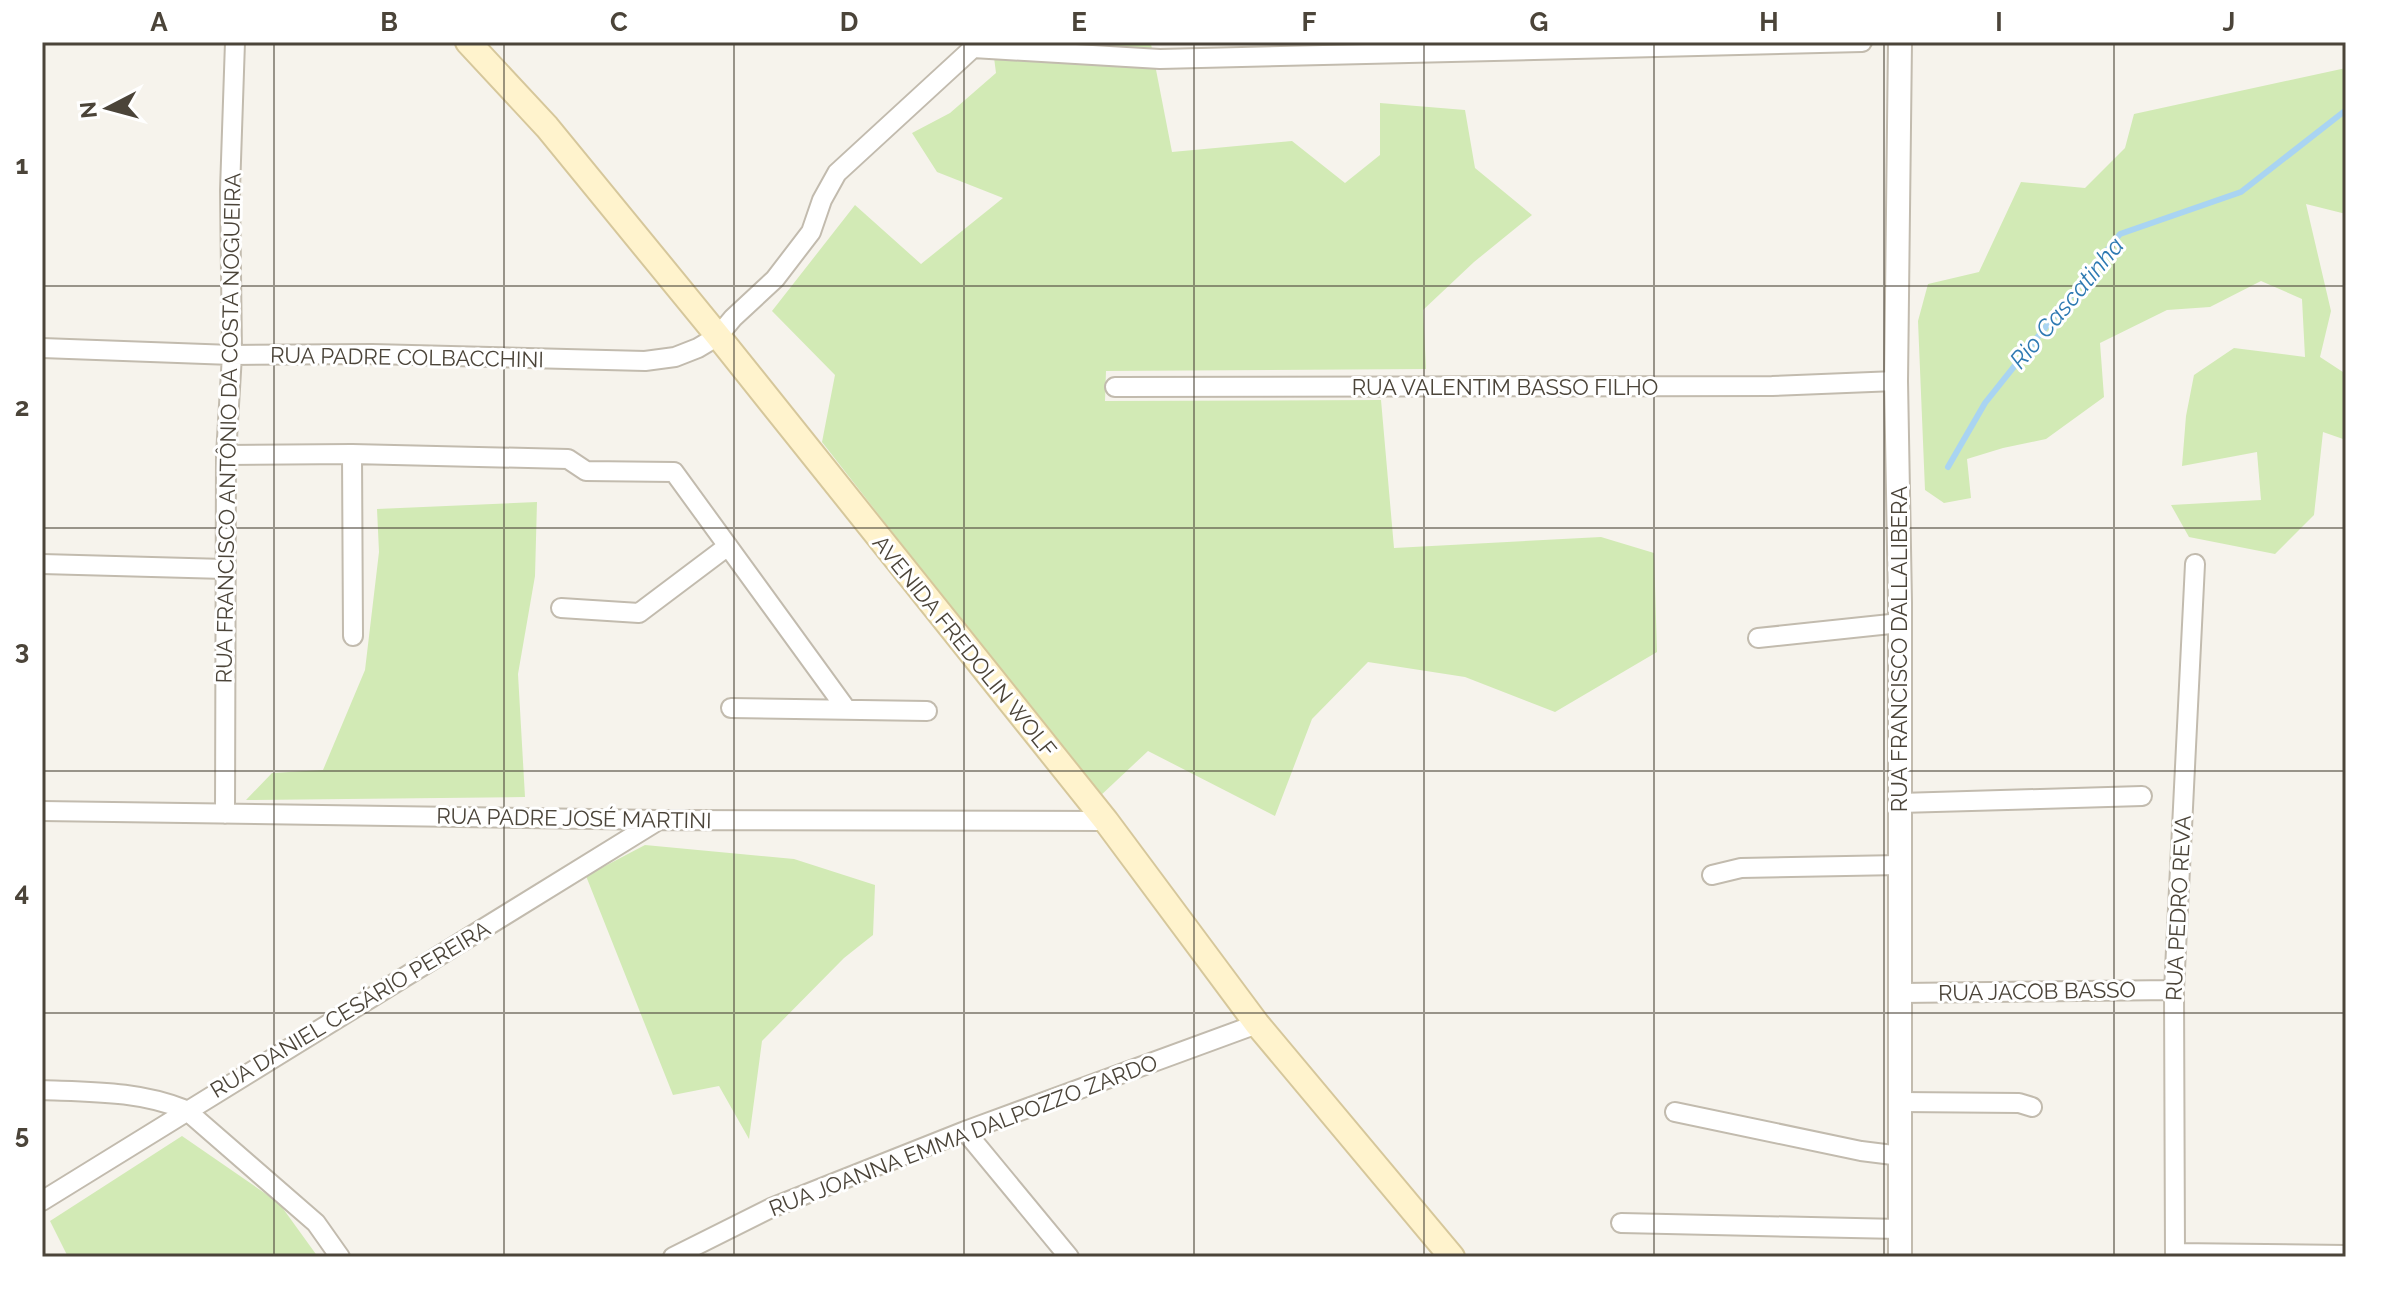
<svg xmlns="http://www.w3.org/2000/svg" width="2388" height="1299" viewBox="0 0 2388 1299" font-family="Raleway,sans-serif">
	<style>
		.green { fill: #d2eab5 }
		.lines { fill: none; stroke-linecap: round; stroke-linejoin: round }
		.stream { stroke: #a9d4f2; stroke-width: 6 }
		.minor-casing { stroke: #c2bbae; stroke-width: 22 }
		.tertiary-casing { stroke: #c2bbae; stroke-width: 26 }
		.secondary-casing { stroke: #d6c79b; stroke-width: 28 }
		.minor { stroke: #fff; stroke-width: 18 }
		.tertiary { stroke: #fff; stroke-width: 22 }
		.secondary { stroke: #fff3cd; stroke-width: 24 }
		.grid { fill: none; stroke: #4b4439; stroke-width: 2; stroke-opacity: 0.55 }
		.labels { text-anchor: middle; stroke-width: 6; stroke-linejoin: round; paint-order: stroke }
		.street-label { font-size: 22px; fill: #4b4439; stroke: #fff }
		.water-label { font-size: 24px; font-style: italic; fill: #2e7ab2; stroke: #fff }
		.neatline { fill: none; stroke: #4b4439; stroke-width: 3 }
		.grid-label { font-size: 26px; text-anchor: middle; font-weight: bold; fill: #4b4439 }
	</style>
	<rect width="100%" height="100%" fill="#f6f3ec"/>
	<!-- green -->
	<path class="green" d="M992 42H1181L1151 44 1172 152 1292 141 1345 183 1380 155V103L1465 110 1475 168 1532 215 1474 262 1423 310 1426 369 1106 371 1105 401 1381 400 1394 548 1601 537 1654 553 1657 652 1555 712 1465 677 1368 662 1312 719 1275 816 1148 751 1099 797 822 442 835 375 772 311 855 205 921 264 1003 198 937 172 912 133 950 113 996 73Z
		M2346 68V214L2306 204 2331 311 2320 357 2346 374V440L2323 432 2314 515 2275 554 2189 537 2171 505 2261 500 2257 452 2182 466 2186 416 2194 375 2234 348 2305 357 2302 299 2261 281 2210 307 2167 310 2100 343 2104 397 2046 439 2003 448 1967 459 1971 498 1944 503 1925 490 1918 321 1928 284 1979 272 2021 182 2085 188 2125 148 2134 114Z
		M537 502 535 576 518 674 525 797 246 800 272 773 323 770 365 670 379 552 377 509Z
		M645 845 794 859 875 885 873 935 844 958 762 1041 749 1139 719 1086 673 1095 586 876Z
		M182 1136 279 1203 318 1257H68L50 1221Z"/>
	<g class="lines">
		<!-- stream -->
		<path class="stream" d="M1948 467 1985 403 2120 234 2241 192 2346 110"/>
		<!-- minor casing -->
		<g class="minor-casing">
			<path id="minor" d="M42 348 232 355 372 354 645 361 675 357 698 348 718 336 733 318 775 279 811 232 822 200 837 173 973 48 1160 59 1862 42
				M1115 387 1772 386 1896 381
				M352 454 353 636
				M226 455 352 454 568 459 586 471 674 472 847 710
				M42 564 225 569
				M2195 564 2174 990 2175 1253 2346 1255
				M561 608 639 613 728 546
				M1758 638 1900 623
				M731 708 927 711
				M1900 803 2142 796
				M42 811 660 820 1106 821
				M225 814 226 455 232 355 230 190 235 42
				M1712 875 1741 868 1900 865
				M1901 993 2174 990
				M42 1090C92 1092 140 1091 186 1110L316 1223 340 1257
				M1901 1102 2019 1103 2032 1107
				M1675 1112 1861 1151 1901 1156
				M965 1131 1069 1257
				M42 1201 659 820
				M1621 1223 1900 1229
				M673 1257 771 1208 965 1131 1257 1024"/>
		</g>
		<!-- tertiary casing -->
		<g class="tertiary-casing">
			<path id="tertiary" d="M1900 42 1896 381 1900 603V1257"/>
		</g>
		<!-- secondary casing -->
		<g class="secondary-casing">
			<path id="secondary" d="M468 42 547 127 718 336 1106 821 1257 1024 1452 1257"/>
		</g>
		<!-- minor -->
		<use href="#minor" class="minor"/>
		<!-- tertiary -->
		<use href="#tertiary" class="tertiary"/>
		<!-- secondary -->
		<use href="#secondary" class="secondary"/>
	</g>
	<!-- grid -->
	<path class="grid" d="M274 42V1257M504 42V1257M734 42V1257M964 42V1257M1194 42V1257M1424 42V1257M1654 42V1257M1884 42V1257M2114 42V1257M42 286H2346M42 528H2346M42 771H2346M42 1013H2346"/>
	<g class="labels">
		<!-- street labels -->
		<g class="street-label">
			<text transform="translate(407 357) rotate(1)" y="8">RUA PADRE COLBACCHINI</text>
			<text x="1505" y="395">RUA VALENTIM BASSO FILHO</text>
			<text transform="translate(228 428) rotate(-89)" y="8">RUA FRANCISCO ANTÔNIO DA COSTA NOGUEIRA</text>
			<text transform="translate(965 646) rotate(51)" y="8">AVENIDA FREDOLIN WOLF</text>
			<text transform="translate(1899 649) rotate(-90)" y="8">RUA FRANCISCO DALLALIBERA</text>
			<text transform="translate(574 818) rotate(1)" y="8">RUA PADRE JOSÉ MARTINI</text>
			<text transform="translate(2178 908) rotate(-87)" y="8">RUA PEDRO REVA</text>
			<text transform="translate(2037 991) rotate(-1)" y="8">RUA JACOB BASSO</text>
			<text transform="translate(350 1009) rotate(-31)" y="8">RUA DANIEL CESÁRIO PEREIRA</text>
			<text transform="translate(963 1135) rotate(-21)" y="8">RUA JOANNA EMMA DALPOZZO ZARDO</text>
		</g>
		<!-- water labels -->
		<g class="water-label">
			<text transform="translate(2067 303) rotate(-50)" y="8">Rio Cascatinha</text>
		</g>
	</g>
	<!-- border -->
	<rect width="2388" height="1299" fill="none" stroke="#ffffff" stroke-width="88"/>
	<!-- north arrow -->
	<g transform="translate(108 108) rotate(264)" stroke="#ffffff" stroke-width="6" paint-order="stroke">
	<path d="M0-6L14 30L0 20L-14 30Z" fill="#4b4439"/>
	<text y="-12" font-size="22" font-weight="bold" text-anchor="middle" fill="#4b4439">N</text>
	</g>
	<rect x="44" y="44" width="2300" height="1211" class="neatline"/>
	<g class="grid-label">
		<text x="159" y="31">A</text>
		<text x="389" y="31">B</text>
		<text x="619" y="31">C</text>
		<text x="849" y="31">D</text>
		<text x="1079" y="31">E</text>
		<text x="1309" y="31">F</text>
		<text x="1539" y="31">G</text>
		<text x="1769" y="31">H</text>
		<text x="1999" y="31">I</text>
		<text x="2229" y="31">J</text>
		<text x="22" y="174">1</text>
		<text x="22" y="416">2</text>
		<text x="22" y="659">3</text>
		<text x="22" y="901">4</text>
		<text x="22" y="1143">5</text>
	</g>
</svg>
